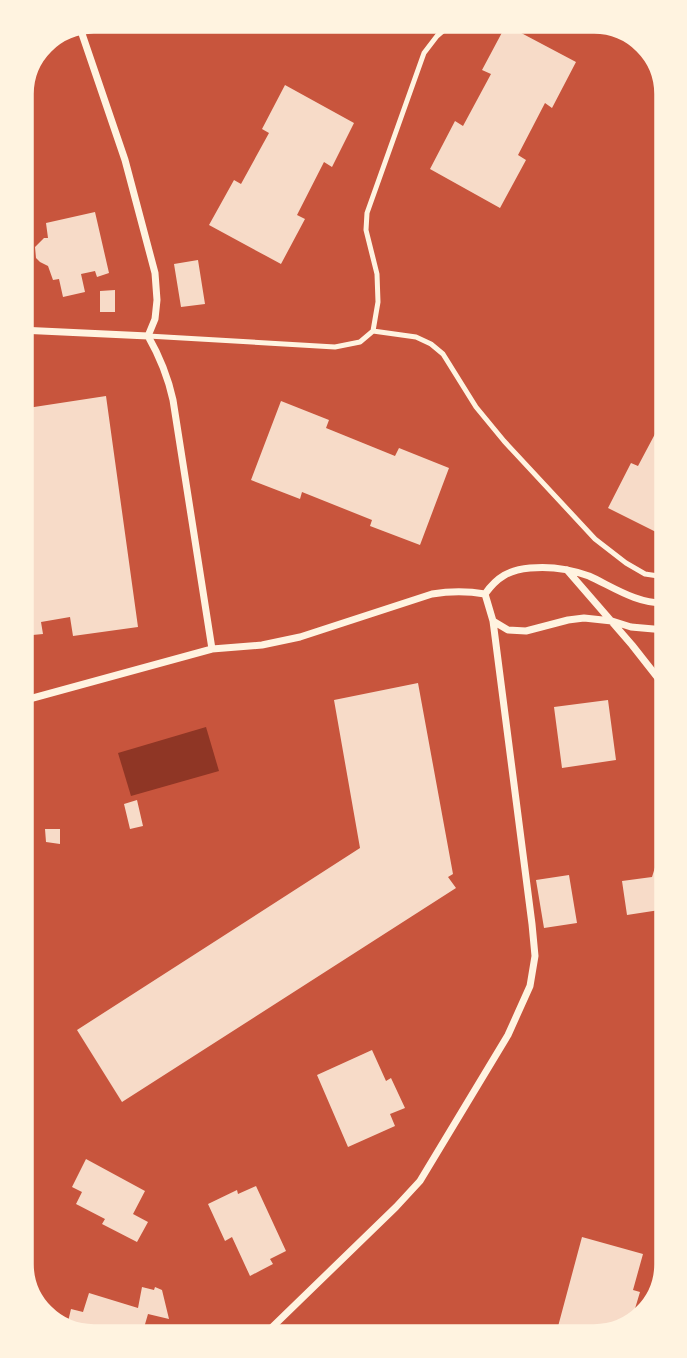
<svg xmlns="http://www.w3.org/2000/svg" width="687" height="1358" viewBox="0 0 687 1358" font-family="Rubik,sans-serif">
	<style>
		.water { fill: #8f3625 }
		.building { fill: #f7dbc8 }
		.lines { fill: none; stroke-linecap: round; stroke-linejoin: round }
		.service { stroke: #fff3e0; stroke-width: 5 }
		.minor { stroke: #fff3e0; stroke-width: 7 }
		.rim { fill: none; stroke: #fff3e0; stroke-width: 3.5 }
	</style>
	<rect width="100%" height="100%" fill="#c8553d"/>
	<!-- water -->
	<path class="water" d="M206 727 219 771 131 796 118 753Z"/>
	<!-- building -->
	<path class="building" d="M506 25 576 62 552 108 545 103 518 155 526 160 500 208 430 169 455 121 463 126 491 74 482 70Z
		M285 85 354 123 332 167 324 162 297 215 305 219 281 264 209 225 234 180 241 184 269 133 262 129Z
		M95 212 109 273 97 277 95 271 81 274 85 292 63 297 59 279 53 280 48 266 40 262 36 258 35 247 44 238H48L46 223Z
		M198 260 205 304 181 307 174 264Z
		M115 290V312H100V291Z
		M106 396 138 627 73 636 70 617 41 622 43 634 22 636 21 409Z
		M281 401 329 420 326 428 395 456 399 448 449 468 420 545 370 526 372 520 302 492 300 499 251 480Z
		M664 417V536L608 508 631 463 638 466Z
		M418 683 453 874 448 877 456 888 122 1102 77 1030 360 848 334 700Z
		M608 700 616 760 562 768 554 707Z
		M137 800 143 826 130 829 124 804Z
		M45 829H60V844L46 842Z
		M666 853V909L627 915 622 881 652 877 657 861Z
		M569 875 577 923 544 928 536 880Z
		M372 1050 386 1081 391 1078 405 1108 390 1114 395 1126 348 1147 317 1075Z
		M86 1159 145 1191 133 1214 148 1222 137 1242 102 1224 105 1219 76 1204 82 1192 72 1187Z
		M256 1186 286 1251 270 1259 273 1264 250 1276 232 1237 225 1241 208 1204 237 1190 238 1194Z
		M582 1237 643 1254 633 1290 640 1292 631 1322 626 1321 623 1332 621 1333 556 1334Z
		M142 1287 154 1290 155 1287 162 1290 169 1319 148 1314 141 1338 89 1339 66 1330 71 1309 83 1312 89 1293 138 1308Z"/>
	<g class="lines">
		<!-- service -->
		<path class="service" d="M373 331 416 337 431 344 443 354 476 407 504 441 595 539 626 563 645 574 665 577
			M148 336 335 347 360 342 373 331 378 302 377 274 366 230 367 213 424 53 437 36 457 19"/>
		<!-- minor -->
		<path class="minor" d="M79 25 125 160 155 273 157 300 155 319 148 336C160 357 168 377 173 400L212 649
			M20 330 148 336
			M567 570 632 645 665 687
			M665 603C637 604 613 587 589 576 570 569 550 566 530 568 509 570 497 577 485 594L493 621 508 630 526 631 568 620 584 618 612 621 631 627 665 630
			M661 681 665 657
			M22 701 212 649 262 645 300 637 432 594C451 591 467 591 485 594
			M262 1337 396 1207 420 1181 508 1035 530 986 535 956 532 924 493 621"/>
	</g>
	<!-- crop -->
	<path d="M0 0H687V1358H0ZM94 32H594A62 62 0 0 1 656 94V1264A62 62 0 0 1 594 1326H94A62 62 0 0 1 32 1264V94A62 62 0 0 1 94 32Z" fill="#fff3e0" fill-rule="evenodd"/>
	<path class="rim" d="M94 32H594A62 62 0 0 1 656 94V1264A62 62 0 0 1 594 1326H94A62 62 0 0 1 32 1264V94A62 62 0 0 1 94 32Z"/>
</svg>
